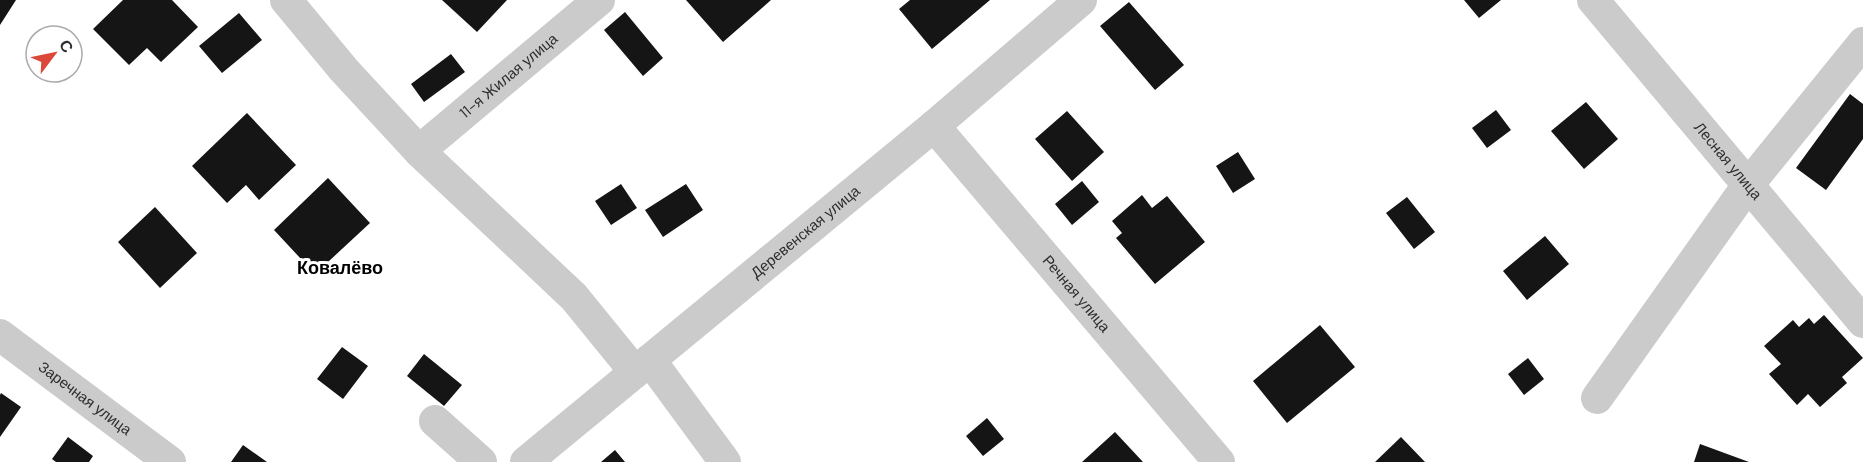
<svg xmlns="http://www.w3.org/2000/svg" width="1863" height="462" viewBox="0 0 1863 462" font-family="'DM Sans',sans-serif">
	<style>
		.building { fill: #151515 }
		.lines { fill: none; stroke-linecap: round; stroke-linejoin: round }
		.minor { stroke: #cbcbcb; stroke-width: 32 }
		.labels { text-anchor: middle; stroke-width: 6; stroke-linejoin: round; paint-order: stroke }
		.street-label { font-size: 15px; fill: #2e2e2e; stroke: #fff }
		.quarter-label { font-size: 18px; font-weight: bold; fill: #000; stroke: #fff }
	</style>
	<rect width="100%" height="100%" fill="#fff"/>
	<!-- building -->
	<path class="building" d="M0 0H16L0 25Z
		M123 0H172L198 27 161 62 147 48 129 65 93 29Z
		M442 0H507L477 32Z
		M686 0H771L723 42Z
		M910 0H990L932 49 899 9Z
		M1464 0H1501L1479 18Z
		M1129 2 1184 65 1155 90 1100 26Z
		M625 12 663 58 643 76 604 30Z
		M239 13 262 40 222 73 199 46Z
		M451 54 465 72 424 102 411 84Z
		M1850 94 1863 104V139L1826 190 1796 168Z
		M1586 102 1618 139 1584 169 1551 131Z
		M1496 110 1511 130 1487 148 1472 128Z
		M1067 111 1104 152 1072 181 1035 139Z
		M247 113 296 165 259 200 246 185 227 203 192 166Z
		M1238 152 1255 179 1233 193 1216 166Z
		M328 178 370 223 315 274 274 230Z
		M1082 181 1099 202 1072 225 1055 204Z
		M621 184 637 208 611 225 595 201Z
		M686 184 703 210 663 237 645 210Z
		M1142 195 1152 208 1167 196 1205 242 1155 284 1116 238 1122 233 1112 221Z
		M1407 197 1435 232 1414 249 1386 213Z
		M155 207 197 253 160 288 118 242Z
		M1545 236 1569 264 1527 300 1503 271Z
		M1824 315 1863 358 1842 377 1847 383 1820 407 1808 394 1797 405 1769 374 1781 364 1764 346 1793 320 1799 327 1809 318 1814 324Z
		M1320 325 1355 367 1287 423 1253 381Z
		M342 347 368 366 343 399 317 379Z
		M424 354 462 385 444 406 407 376Z
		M1528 358 1544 379 1524 395 1508 374Z
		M1 393 21 407 0 437V395Z
		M987 418 1004 439 983 456 966 436Z
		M1115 432 1143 462H1082Z
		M68 437 93 456 89 462H56L52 459Z
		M1401 437 1425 462H1375Z
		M1700 444 1749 462H1694Z
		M243 445 267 462H231Z
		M615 450 625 462H601Z"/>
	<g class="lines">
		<!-- minor -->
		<g class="minor">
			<path d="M286 0 344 70 419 151 574 297 635 372"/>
			<path id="s1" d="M1593 0 1863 322"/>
			<path id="s2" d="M934 126 1219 462"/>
			<path id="s3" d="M419 151 599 0"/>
			<path id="s4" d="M0 335 170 462"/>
			<path d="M650 360 725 462"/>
			<path d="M1597 398 1748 185 1863 43"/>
			<path d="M435 421 481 462"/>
			<path id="s5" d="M526 462 934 126 1081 0"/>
		</g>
	</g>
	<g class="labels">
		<!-- street labels -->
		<g class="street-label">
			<text dy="5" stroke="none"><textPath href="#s3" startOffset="117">11-я Жилая улица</textPath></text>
			<text dy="5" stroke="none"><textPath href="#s1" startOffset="210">Лесная улица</textPath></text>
			<text dy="5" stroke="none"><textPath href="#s5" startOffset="362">Деревенская улица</textPath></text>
			<text dy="5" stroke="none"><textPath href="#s2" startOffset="220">Речная улица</textPath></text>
			<text dy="5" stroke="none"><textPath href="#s4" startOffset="106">Заречная улица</textPath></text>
		</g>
		<!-- quarter labels -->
		<g class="quarter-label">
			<text x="340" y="274">Ковалёво</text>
		</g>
	</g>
	<!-- north arrow -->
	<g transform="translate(54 54) rotate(58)"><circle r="28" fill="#ffffff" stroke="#ababab" stroke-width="1.5"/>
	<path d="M0-4.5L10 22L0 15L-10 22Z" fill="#db4839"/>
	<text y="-9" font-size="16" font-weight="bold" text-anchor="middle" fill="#2e2e2e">С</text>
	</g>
</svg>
